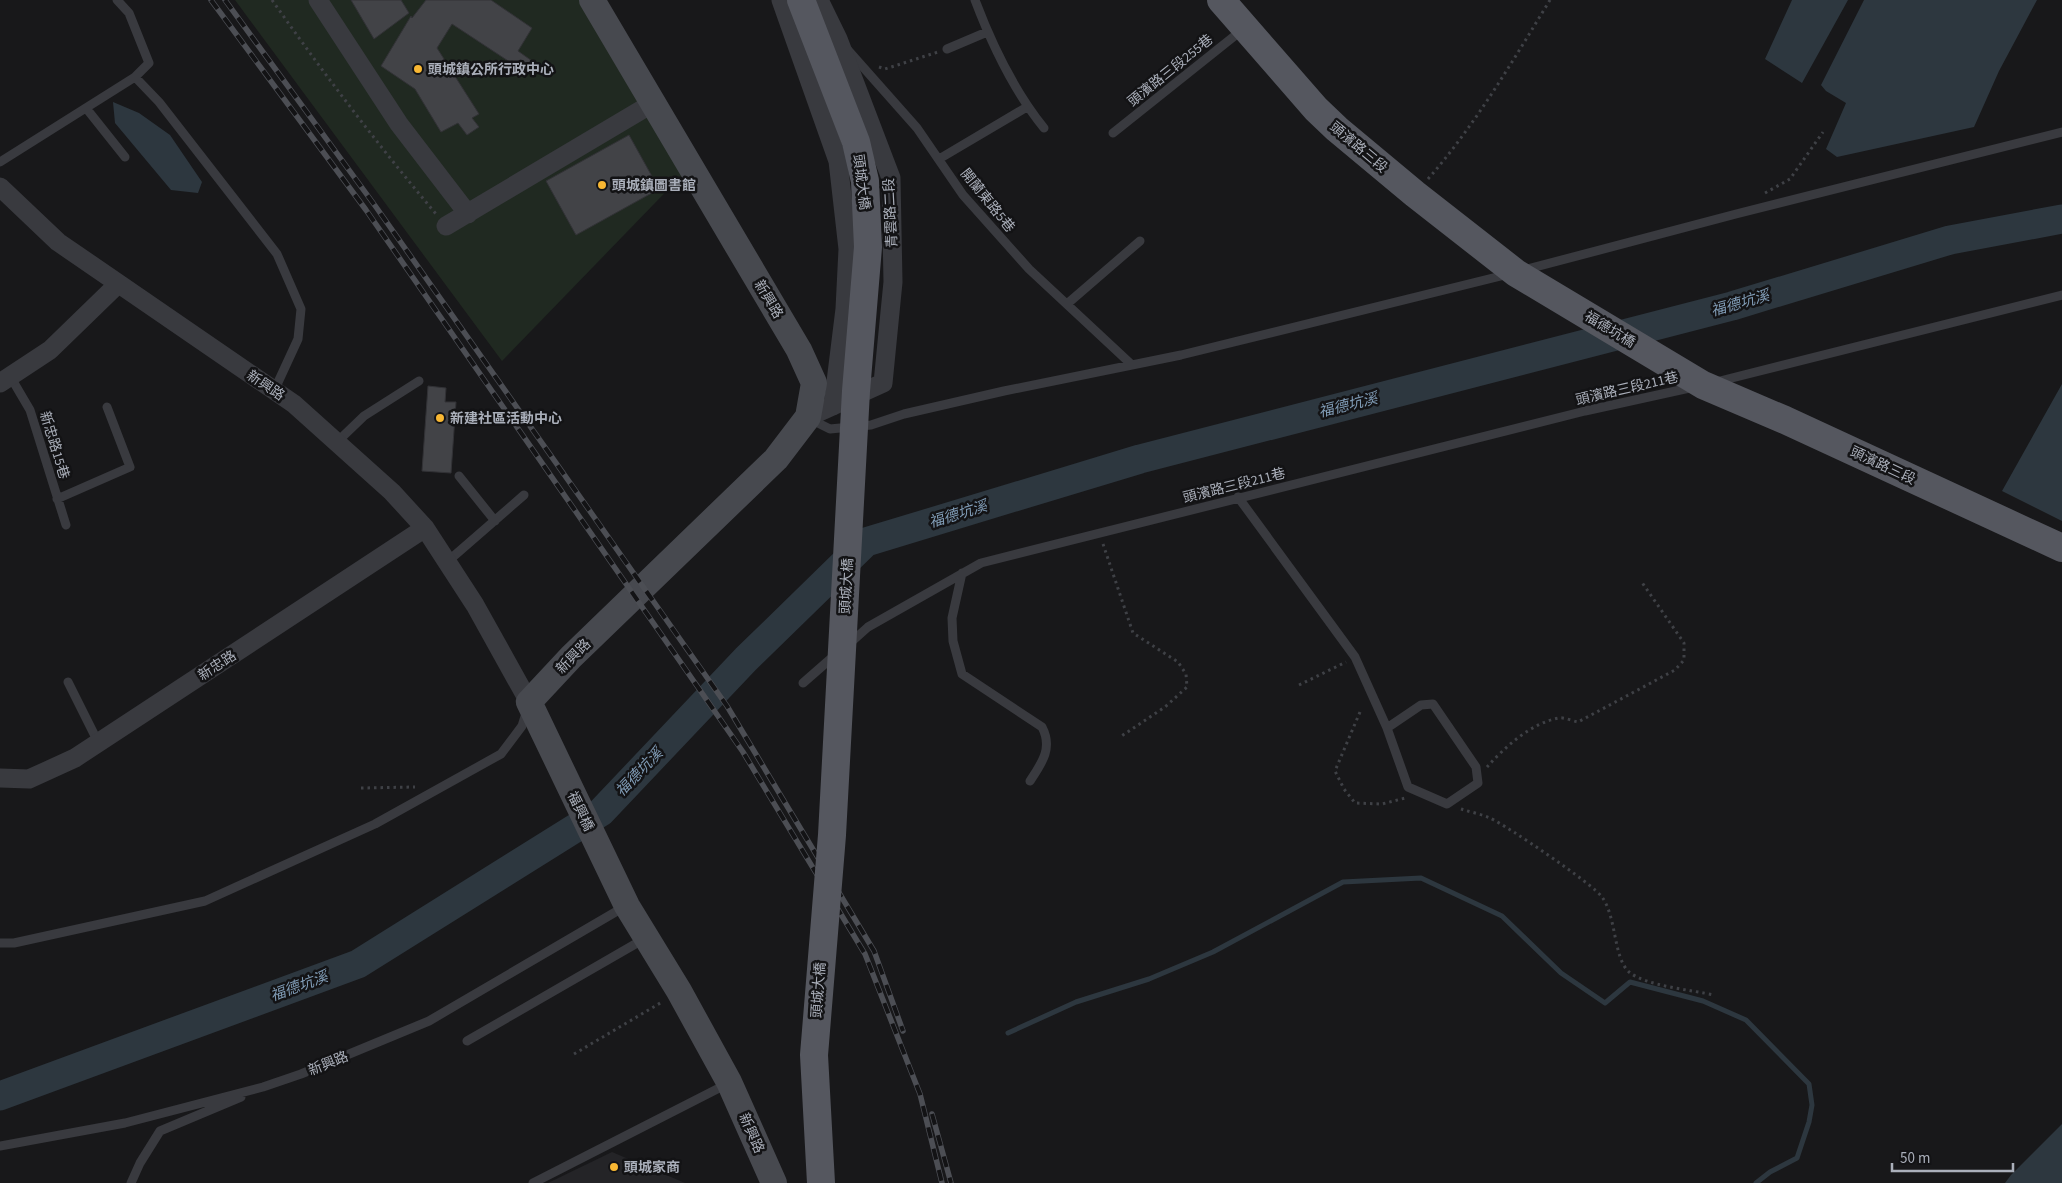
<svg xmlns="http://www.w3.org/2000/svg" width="2062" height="1183" viewBox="0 0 2062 1183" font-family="'Source Sans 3','Noto Sans TC',sans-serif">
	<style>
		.built { fill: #242427 }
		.green { fill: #202921 }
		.water { fill: #2d373f }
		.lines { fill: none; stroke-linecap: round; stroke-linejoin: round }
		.stream { stroke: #2d373f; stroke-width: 5 }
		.river { stroke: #2d373f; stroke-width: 29 }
		.building { fill: #424347; stroke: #323236 }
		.path { stroke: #3f4146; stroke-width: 3; stroke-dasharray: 2.5 4; stroke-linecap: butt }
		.lane { stroke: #393a3f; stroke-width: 9 }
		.street { stroke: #393a3f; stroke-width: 19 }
		.secondary { stroke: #47494f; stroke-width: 26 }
		.primary { stroke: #55575f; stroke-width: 28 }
		.rail-casing { stroke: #4c4e54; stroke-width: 5.5 }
		.rail { stroke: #131315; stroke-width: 4; stroke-dasharray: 11; stroke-linecap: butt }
		.primary-bridge { stroke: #55575f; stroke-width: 28 }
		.poi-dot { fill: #f8b733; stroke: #131315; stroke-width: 2 }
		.labels { text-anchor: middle; stroke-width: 5; stroke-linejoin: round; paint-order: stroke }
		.poi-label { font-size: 14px; font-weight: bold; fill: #aaafba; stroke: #131315; text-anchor: start }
		.street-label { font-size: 14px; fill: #aaafba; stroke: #131315 }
		.water-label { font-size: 15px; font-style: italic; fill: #809cb6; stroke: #131315 }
	</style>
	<rect width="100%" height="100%" fill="#18181a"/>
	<!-- built -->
	<path class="built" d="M612 1152 685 1183H548Z"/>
	<!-- green -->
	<path class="green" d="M235 0H579L685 172 502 361Z"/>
	<!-- water -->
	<path class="water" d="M1792 0H1848L1802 83 1765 59Z
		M1864 0H2037L1999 71 1974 127 1837 157 1826 149 1846 103 1826 91 1821 85Z
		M113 102 139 113 170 135 202 182 198 193 171 190 115 123Z
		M2062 384V521L2002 491Z
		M2062 1124V1183H2005L2011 1175Z"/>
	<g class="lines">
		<!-- stream -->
		<path class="stream" d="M1008 1033 1076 1002 1149 979 1213 952 1343 882 1421 878 1502 916 1561 973 1605 1003 1630 982 1703 1001 1746 1020 1809 1084 1812 1105 1809 1122 1797 1158 1770 1172 1756 1183"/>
		<!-- river -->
		<path class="river" d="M0 1096 358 964 601 812 746 659 866 542 1140 459 1732 306 1950 240 2062 219"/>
	</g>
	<!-- building -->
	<path class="building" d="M351 0H401L409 13 374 39Z
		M426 0H491L532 28 518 51 532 61 525 72 452 24 437 48 479 114 472 118 479 127 467 135 458 123 441 132 415 89 381 66 411 16 412 18Z
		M629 135 659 189 576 235 546 181Z
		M428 386 446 388 445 402H456L451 473 422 471Z"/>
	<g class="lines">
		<!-- path -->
		<path class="path" d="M272 0C324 74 378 145 436 214
			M879 67 885 69 938 52
			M1428 179C1476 124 1512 62 1550 0
			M1765 193 1790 179 1823 132
			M1103 544 1133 633 1178 662 1186 674 1187 687 1165 707 1120 737
			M1299 685 1346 662
			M1360 712 1335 771 1344 789 1355 803 1382 804 1405 798
			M1487 767C1505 747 1531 723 1559 718 1564 717 1572 721 1578 722L1675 670 1684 660V643L1641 581
			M361 788 415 787
			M1461 809C1470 812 1481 814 1490 818 1507 826 1593 884 1602 897 1617 918 1613 957 1629 972 1646 986 1692 990 1714 995
			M574 1054 662 1002"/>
		<!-- lane -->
		<path class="lane" d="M975 0C992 45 1014 91 1044 128
			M847 49 917 128 963 195 1029 269 1132 365
			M947 49 987 32
			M135 77 159 102 277 254 301 309 298 339 274 391
			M86 108 125 157
			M1113 133 1242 30
			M939 159 1027 107
			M0 162 135 77 149 63 129 13 117 0
			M1524 270 1736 214 2062 132
			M1067 304 1140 241
			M10 376 30 410 66 525
			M1716 382 2062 295
			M810 419 830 429 871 425 904 414 1004 391 1181 355 1509 274
			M337 442 364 416 419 381
			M459 476 495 521
			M1238 497 1355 657 1387 728 1408 787 1447 804 1478 783 1476 767 1433 704 1421 705 1387 728
			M57 499 130 467 107 407
			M447 562 524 495
			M962 573 952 618 953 641 962 674 1042 727C1053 748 1042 763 1030 781
			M849 644 868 627 981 563 1585 411 1694 387
			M68 682 98 742
			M803 683 835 655
			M0 943H14L205 901 375 824 501 754 522 726 527 710
			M467 1041 644 939
			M0 1146 125 1123 263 1087 301 1074 429 1021 624 907
			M131 1183 140 1163 160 1131 241 1097
			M533 1183 727 1084"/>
		<!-- street -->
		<path class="street" d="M318 0 399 124 468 214
			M781 0 838 161 848 249 845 309 833 406
			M0 187 58 242 294 404 392 492 425 528 475 605 529 702
			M446 226 653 103
			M0 383 50 350 118 284
			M808 417 883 383 893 282 891 178 838 39 819 0
			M0 778 29 779 75 758 425 528"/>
		<!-- secondary -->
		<path class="secondary" d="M592 0 799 350 814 383 808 417 776 459 571 657 529 702 627 906 679 991 729 1082 774 1183"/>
		<!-- primary -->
		<path class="primary" d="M1221 0 1316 109 1337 129 1415 194 1516 273 1703 385 1785 420 2062 548"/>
		<!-- rail casing -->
		<g class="rail-casing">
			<path id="rail" d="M211 0 366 210 743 752 865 954 920 1094 942 1183
				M225 0 376 207 727 706 874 951 903 1031
				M932 1114 951 1183"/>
		</g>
		<!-- rail -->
		<use href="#rail" class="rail"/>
		<!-- primary-bridge -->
		<path class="primary-bridge" d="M801 0 856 142 865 181 868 247 856 391 832 835 814 1055 821 1183"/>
	</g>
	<!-- markers -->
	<g class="poi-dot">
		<circle cx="418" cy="69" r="5"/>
		<circle cx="602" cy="185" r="5"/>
		<circle cx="440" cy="418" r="5"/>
		<circle cx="614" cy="1167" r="5"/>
	</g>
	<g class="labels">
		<!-- poi labels -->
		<g class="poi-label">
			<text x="428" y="74">頭城鎮公所行政中心</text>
			<text x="612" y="190">頭城鎮圖書館</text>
			<text x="450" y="423">新建社區活動中心</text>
			<text x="624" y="1172">頭城家商</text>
		</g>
		<!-- street labels -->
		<g class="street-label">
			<text transform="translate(1170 70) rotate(-39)" y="5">頭濱路三段255巷</text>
			<text transform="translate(1359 147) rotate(40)" y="5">頭濱路三段</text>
			<text transform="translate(862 182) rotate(83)" y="5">頭城大橋</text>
			<text transform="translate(988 200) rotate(51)" y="5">開蘭東路5巷</text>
			<text transform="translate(890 213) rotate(-93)" y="5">青雲路二段</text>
			<text transform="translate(769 299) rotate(59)" y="5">新興路</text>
			<text transform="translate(1610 329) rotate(31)" y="5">福德坑橋</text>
			<text transform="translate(266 385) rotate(34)" y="5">新興路</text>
			<text transform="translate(1627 388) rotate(-13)" y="5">頭濱路三段211巷</text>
			<text transform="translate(55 445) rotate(73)" y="5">新忠路15巷</text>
			<text transform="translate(1883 465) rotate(25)" y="5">頭濱路三段</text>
			<text transform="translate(1234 485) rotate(-14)" y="5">頭濱路三段211巷</text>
			<text transform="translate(846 586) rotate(-87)" y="5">頭城大橋</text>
			<text transform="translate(573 656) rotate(-45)" y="5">新興路</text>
			<text transform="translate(217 665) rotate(-33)" y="5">新忠路</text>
			<text transform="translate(581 811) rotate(64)" y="5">福興橋</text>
			<text transform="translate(818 990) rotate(-86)" y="5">頭城大橋</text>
			<text transform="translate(328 1063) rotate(-22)" y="5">新興路</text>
			<text transform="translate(752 1133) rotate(66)" y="5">新興路</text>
		</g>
		<!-- water labels -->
		<g class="water-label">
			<text transform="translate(1740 303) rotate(-16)" y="5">福德坑溪</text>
			<text transform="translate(1348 405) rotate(-14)" y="5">福德坑溪</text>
			<text transform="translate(958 514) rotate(-17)" y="5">福德坑溪</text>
			<text transform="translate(639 772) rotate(-46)" y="5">福德坑溪</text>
			<text transform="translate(299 986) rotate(-20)" y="5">福德坑溪</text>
		</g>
	</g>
	<!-- scale -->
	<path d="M1892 1163v8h121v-8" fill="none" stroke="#aaafba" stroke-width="2.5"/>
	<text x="1900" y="1163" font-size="15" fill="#aaafba" stroke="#131315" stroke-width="4" paint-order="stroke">50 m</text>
</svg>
